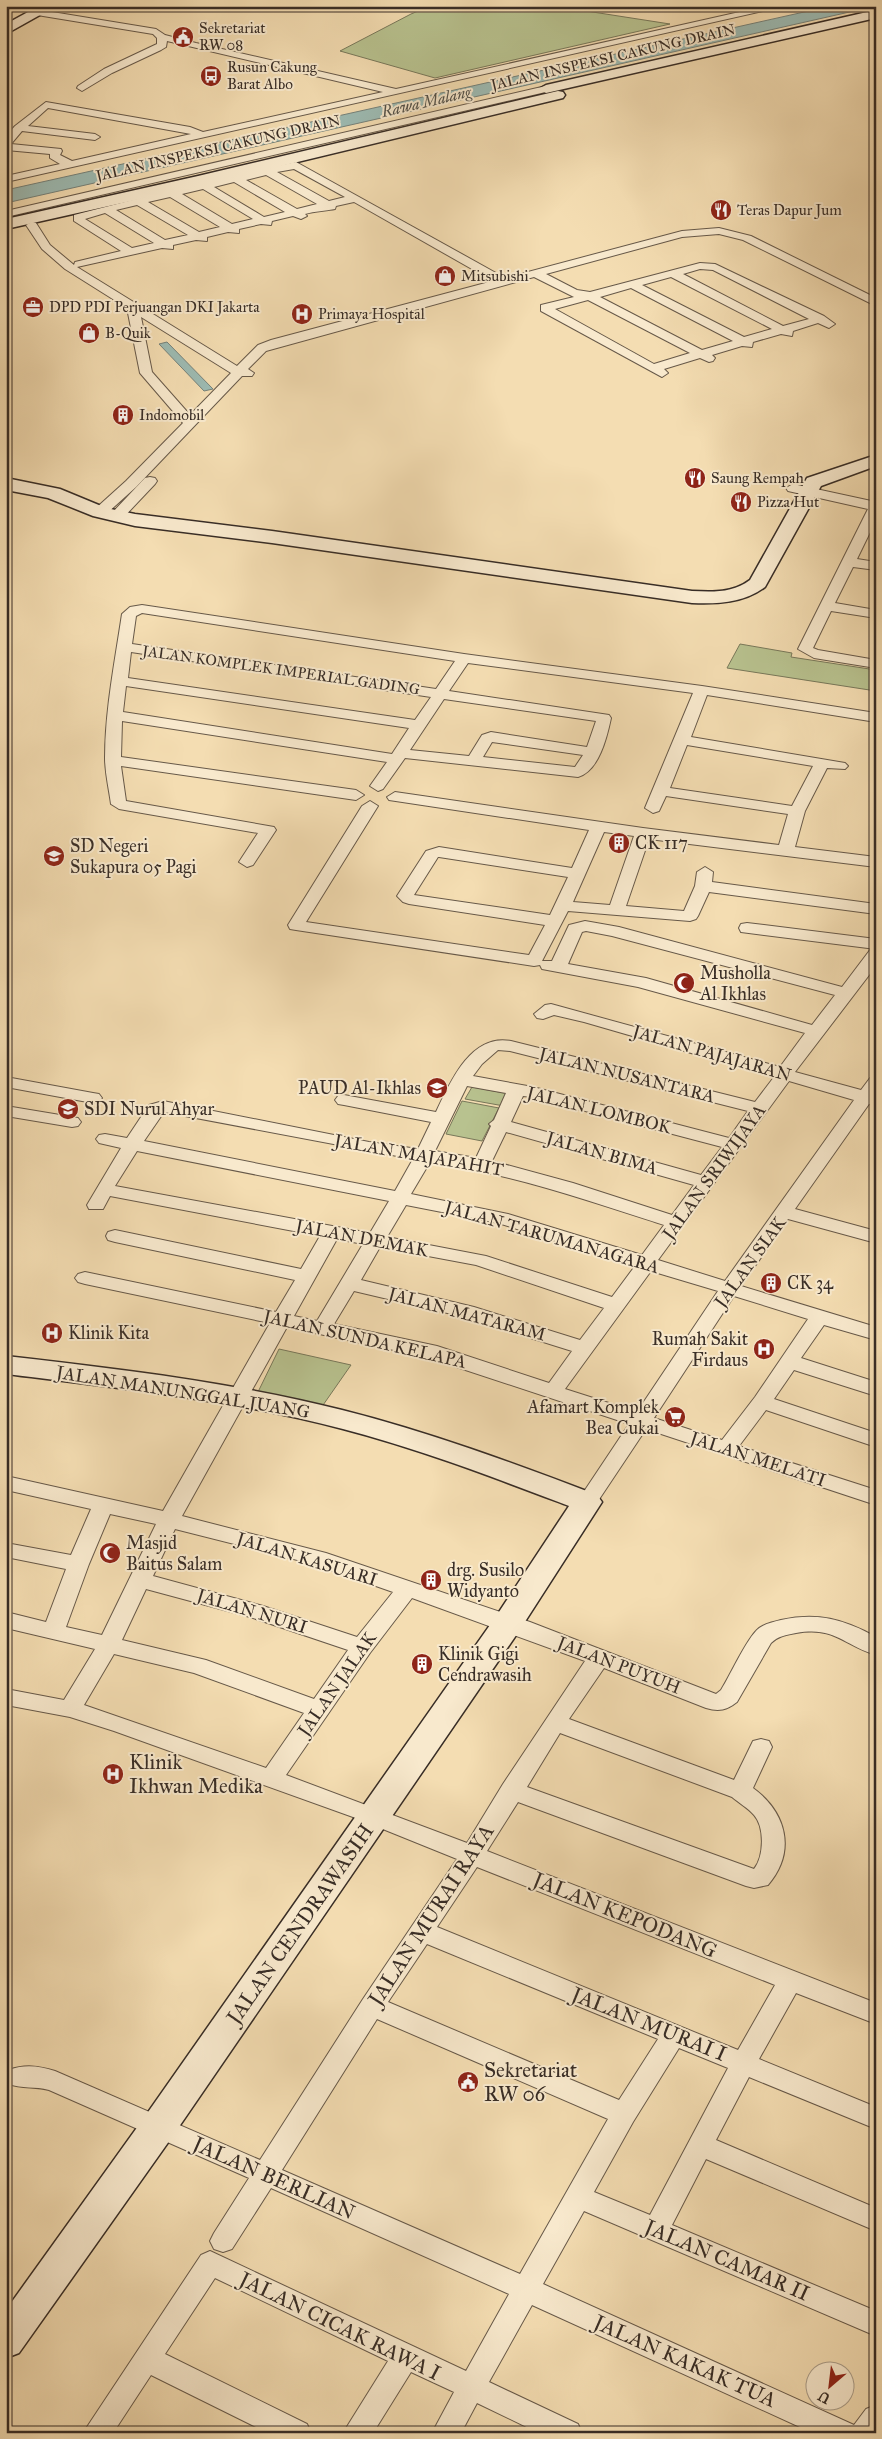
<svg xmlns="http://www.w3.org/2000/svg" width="882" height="2439" viewBox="0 0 882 2439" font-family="'IM FELL Great Primer',serif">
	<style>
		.green { fill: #b8c28f; stroke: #78785a }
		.water { fill: #9dbbb3; stroke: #75827b }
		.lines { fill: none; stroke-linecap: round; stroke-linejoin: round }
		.street-casing { stroke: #675949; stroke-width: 2 }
		.secondary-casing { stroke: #382d26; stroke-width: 3 }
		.street { fill: #f8e9cd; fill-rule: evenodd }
		.secondary { fill: #f8e9cd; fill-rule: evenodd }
		.labels { text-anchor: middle; stroke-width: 4; stroke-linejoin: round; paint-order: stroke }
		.far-poi-label { font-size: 15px; fill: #382d26; stroke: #f8e9cd; text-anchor: start }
		.far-street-label { font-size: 15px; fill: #382d26; stroke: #f8e9cd }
		.far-water-label { font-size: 16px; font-style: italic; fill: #515049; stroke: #f8e9cd }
		.poi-label { font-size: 18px; fill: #382d26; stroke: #f8e9cd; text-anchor: start }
		.street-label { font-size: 18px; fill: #382d26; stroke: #f8e9cd }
		.near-poi-label { font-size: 21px; fill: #382d26; stroke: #f8e9cd; text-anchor: start }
		.near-street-label { font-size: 21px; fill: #382d26; stroke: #f8e9cd }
	</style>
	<rect width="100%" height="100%" fill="#f4ddb2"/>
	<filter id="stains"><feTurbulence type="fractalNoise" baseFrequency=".004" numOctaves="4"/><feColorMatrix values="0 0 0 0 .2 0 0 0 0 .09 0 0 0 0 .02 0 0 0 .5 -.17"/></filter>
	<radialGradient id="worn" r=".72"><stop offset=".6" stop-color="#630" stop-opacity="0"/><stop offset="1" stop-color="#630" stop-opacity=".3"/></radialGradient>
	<!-- green -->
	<path class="green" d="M430 6H554L670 24 435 78 340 51 411 14Z
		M740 644 792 653 791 657 876 670V691L727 668Z
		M472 1087 510 1094 504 1106 465 1099Z
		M462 1101 499 1108 482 1141 446 1134Z
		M279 1349 351 1365 321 1408 257 1394Z"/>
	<!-- water -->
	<path class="water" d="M831 6H876L6 203V190Z
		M167 342 213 389 204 391 159 344Z"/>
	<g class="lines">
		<!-- street casing -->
		<g class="street-casing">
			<path id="street" d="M766 6H785L6 182V176L60 164 50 158V154L6 150V136L15 126 46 102 190 127 203 132 383 92 167 41 166 47 161 50 112 73 82 91 77 88 78 86 104 69 157 44V38L153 34 37 15 35 13 40 10 156 29 165 35 196 43 396 89ZM48 108 191 134 72 161 60 155 62 151 61 149 11 144 22 131 95 140 100 137 95 134 28 126Z
				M546 86 551 89 550 91 6 217V211Z
				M296 162 505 278 682 231 719 228 751 236 876 298V306L743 240 719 234 682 237 546 274 577 290 590 292 700 263 715 264 824 316 835 324 829 328 818 323 793 331 792 336 781 334 753 342 752 347 742 346 712 355 715 358 713 361 709 362 700 358 664 369 668 373 662 377 541 311V305L574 297 534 277 266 351 248 369 254 373 252 376H242L136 487 105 515H95L93 512 95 509 126 481 183 423 140 373 127 308 65 269 42 249 26 225 32 222 36 223 50 245 74 265 75 262 121 251 74 221V215L203 182ZM294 169 345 197 329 201 277 172ZM266 175 317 204 297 209 246 180ZM234 182 285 212 264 217 214 187ZM203 189 253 219 232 224 182 194ZM170 197 220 227 199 232 148 202ZM354 202 493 281 271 340 258 345 237 366 77 267 162 248 173 249V245L196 240 207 241V237L228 232 239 233V229L261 224 271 225 272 221 293 216 301 219 307 216 305 214C315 211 325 211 335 209L336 206ZM137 205 188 235 165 240 116 210ZM105 213 154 243 132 248 85 219ZM700 269 713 270 809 319 783 326 683 274ZM671 277 772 329 744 337 642 285ZM631 288 733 341 702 350 600 297ZM588 300 690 353 654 364 555 309ZM141 317 231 373 190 415 152 372Z
				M150 477 155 478 157 481 155 484 121 520H111L109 517 111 514 145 478Z
				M793 484 876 502V520L857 559 876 562V570L853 567 835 603 876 610V618L831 611 813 648 818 650 876 660V668L814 658 798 649 868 509 788 491 786 488Z
				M142 605 464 654 702 686 876 713V722L707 695 691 737 845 763 848 766 845 769 827 768 805 811 795 847 876 857V867L649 839 626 906 684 911 695 886 697 872 705 867 713 872 712 882 876 904V914L709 892 698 916 696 919 690 921 568 911 542 961H552L569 925 585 921 619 927 842 987 870 950 876 949V966L795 1072 861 1090 870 1078 876 1077V1105L869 1104 795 1209 876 1231V1243L788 1219 741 1286 876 1327V1340L824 1325 801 1358 876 1382V1396L794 1370 774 1399 876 1433V1447L766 1410 739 1446 876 1490V1505L646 1429 594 1507 587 1509 580 1507 577 1502 629 1424 426 1357 287 1327 182 1516 326 1553 530 1622 716 1694 721 1690C731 1674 744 1644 756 1631 762 1624 773 1622 781 1620 817 1612 844 1619 876 1637V1655C843 1645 835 1626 796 1633 786 1635 778 1636 771 1643L737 1702C727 1710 719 1712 706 1708L604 1668 569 1719 734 1780 753 1741 761 1739 769 1741 772 1747 753 1788C786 1812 797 1851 768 1885L754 1888 746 1886 518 1802 487 1851 876 2003V2024L796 1993 759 2059 876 2107V2129L749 2077 716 2140 876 2208V2231L706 2159 672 2225 876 2311V2336L584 2211 543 2284 854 2425 866 2409 876 2405V2433H813L532 2305 489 2382 578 2424 582 2433H539L477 2403 461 2433H432L454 2392 411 2372 373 2433H343L388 2361 215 2278 165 2354 307 2424 311 2433H268L151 2375 113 2433H83L201 2255 210 2251 466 2371 509 2294 271 2188 232 2249 223 2252 214 2249 210 2241 214 2233 249 2178 49 2090C35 2086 22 2089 9 2084L6 2079 9 2070C25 2064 39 2066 55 2071L260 2160 363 1999 457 1859 353 1817 114 1731 70 1717 6 1705V1689L64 1700 95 1649 6 1628V1612L46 1622 66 1569 6 1557V1543L71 1555 91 1509 6 1490V1476L163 1511 270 1323 85 1284 78 1282 75 1278 78 1274 85 1272 276 1312 295 1280 115 1242 108 1240 106 1236 108 1232 115 1230 301 1269 320 1236 110 1196 103 1209H89L87 1205 121 1148 99 1143 96 1139 99 1135 105 1134 127 1138 149 1105 163 1101 369 1142 418 1149 431 1122 344 1105 338 1104 335 1100 338 1096 344 1095 436 1112C450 1082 471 1033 511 1041L755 1102 774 1077 584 1022 554 1015 543 1019 537 1018 534 1014 545 1005 551 1004 780 1067 805 1033 638 987 542 969 540 965 534 966 296 930 290 929 288 925 362 806 370 801 378 806 306 922 529 955 545 925 409 904 403 902 397 896 426 851 439 847 572 868 589 830 389 800 387 797 395 792 643 828 779 845 788 814 666 796 659 811 653 813 645 808 693 693 468 663 449 691 609 715 611 718C607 737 599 771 578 777L405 758 383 789 378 791 370 786 387 762 122 721 121 757 356 790 364 795 356 800 121 766 126 801 274 827 276 830 253 865 247 867 239 862 258 833 119 809 111 804C109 789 105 773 105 758 105 710 115 661 122 614L130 607ZM142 613 455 661 436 689 132 644 136 616ZM131 652 431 697 415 720 128 678ZM126 686 409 728 392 754 123 712ZM444 699 596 721 587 747 491 732 482 735 469 756 410 750ZM492 742 583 755 575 767 483 757ZM687 745 813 766 792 806 670 788ZM604 832 634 836 610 905 573 902ZM438 857H439L568 877 550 915 414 895ZM586 931 612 936 835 995 812 1025 646 978 568 964 582 932ZM498 1050 510 1051 748 1111 729 1138 533 1087 473 1076 482 1064ZM789 1081 854 1100 725 1281 658 1260ZM467 1086 506 1093 494 1120 489 1124 491 1126 476 1158 435 1151ZM523 1096 532 1097 722 1147 701 1175 511 1122ZM164 1112 413 1159 395 1191 144 1141ZM506 1132 694 1185 672 1215 573 1183 492 1161ZM137 1151 389 1201 370 1233 115 1186ZM430 1162C511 1174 587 1200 664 1225L642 1255 508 1214 411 1194ZM406 1205 498 1223 635 1266 612 1297 486 1256 387 1237ZM337 1239 363 1244 317 1321 294 1316ZM380 1247 476 1265 604 1308 580 1340 474 1307 361 1280ZM651 1271 718 1291 637 1412 565 1389ZM354 1291 460 1316 572 1351 549 1383 437 1346 334 1324ZM734 1296 808 1319 755 1397 722 1440 654 1418ZM110 1514 156 1524 102 1635 66 1627 89 1564ZM175 1529 313 1564 393 1592 357 1637 263 1606 153 1576ZM146 1589 250 1617 348 1650 314 1699 206 1660 122 1640ZM412 1598 585 1661 503 1784 467 1843 286 1775 370 1653ZM114 1654 194 1673 304 1713 266 1768 84 1705ZM560 1733 732 1797C739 1803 748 1808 754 1815 765 1827 764 1857 754 1869L527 1787ZM477 1867 775 1985 738 2050 437 1927ZM427 1944 658 2039 619 2100 388 2002ZM377 2019 608 2119 520 2274 282 2170ZM679 2048 728 2068 650 2215 594 2192 633 2122Z
				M747 923 876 939V949L741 932 739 928 741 924Z
				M6 1077 93 1093 99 1094 102 1098 99 1102 93 1103 6 1087Z
				M6 1106 78 1118 81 1122 78 1126 72 1127 6 1116Z"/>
		</g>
		<!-- secondary casing -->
		<g class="secondary-casing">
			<path id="secondary" d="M39 6H56L6 34V24Z
				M876 10V18L546 93 539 89 546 85Z
				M558 91 563 92 565 95 563 98 198 186 6 229V219L198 176Z
				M876 455V466L821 486 765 587C744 603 718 604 692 603L272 543 135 526 93 516 48 498 6 490V478L60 489 106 508 135 514 272 531 692 591C713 592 733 593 750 580L807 478Z
				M6 1356C119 1369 232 1382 342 1410 429 1432 513 1463 597 1495L602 1502 519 1631 172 2137 19 2353 6 2358V2310L146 2115 497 1615 569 1506C495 1478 420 1449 343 1429 233 1400 119 1388 6 1374Z"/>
		</g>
		<!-- street -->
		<use href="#street" class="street"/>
		<!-- secondary -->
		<use href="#secondary" class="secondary"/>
	</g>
	<!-- icons -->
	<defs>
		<g id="civic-disc" transform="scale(1.125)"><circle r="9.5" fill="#8f2418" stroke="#f8e9cd"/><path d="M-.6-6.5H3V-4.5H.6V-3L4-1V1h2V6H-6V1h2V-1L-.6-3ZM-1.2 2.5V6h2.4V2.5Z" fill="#fff"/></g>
		<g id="bus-disc" transform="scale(1.125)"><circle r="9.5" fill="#8f2418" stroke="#f8e9cd"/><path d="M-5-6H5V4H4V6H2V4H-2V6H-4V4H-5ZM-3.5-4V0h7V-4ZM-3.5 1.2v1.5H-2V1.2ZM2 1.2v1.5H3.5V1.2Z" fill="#fff"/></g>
		<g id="restaurant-disc" transform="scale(1.125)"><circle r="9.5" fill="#8f2418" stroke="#f8e9cd"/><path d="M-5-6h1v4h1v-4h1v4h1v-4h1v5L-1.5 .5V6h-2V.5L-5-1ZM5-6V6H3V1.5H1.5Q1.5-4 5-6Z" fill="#fff"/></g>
		<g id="shop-disc" transform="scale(1.125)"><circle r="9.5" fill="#8f2418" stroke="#f8e9cd"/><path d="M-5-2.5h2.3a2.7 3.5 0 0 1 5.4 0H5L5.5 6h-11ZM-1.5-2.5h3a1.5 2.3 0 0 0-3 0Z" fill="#fff"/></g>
		<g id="office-disc" transform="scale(1.125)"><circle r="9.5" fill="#8f2418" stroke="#f8e9cd"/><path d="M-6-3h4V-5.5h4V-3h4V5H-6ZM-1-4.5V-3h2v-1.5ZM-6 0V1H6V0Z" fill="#fff"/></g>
		<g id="hospital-disc" transform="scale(1.125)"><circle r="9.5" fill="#8f2418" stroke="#f8e9cd"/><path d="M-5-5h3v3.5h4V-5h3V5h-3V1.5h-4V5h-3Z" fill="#fff"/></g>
		<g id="building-disc" transform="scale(1.125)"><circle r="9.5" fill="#8f2418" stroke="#f8e9cd"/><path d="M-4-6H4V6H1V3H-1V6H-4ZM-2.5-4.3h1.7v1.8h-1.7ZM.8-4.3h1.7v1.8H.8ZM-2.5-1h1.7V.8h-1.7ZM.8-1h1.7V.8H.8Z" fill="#fff"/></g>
		<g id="school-disc" transform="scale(1.125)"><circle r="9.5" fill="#8f2418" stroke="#f8e9cd"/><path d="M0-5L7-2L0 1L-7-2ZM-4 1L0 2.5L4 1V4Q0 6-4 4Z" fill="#fff"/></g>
		<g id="mosque-disc" transform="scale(1.125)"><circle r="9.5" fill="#8f2418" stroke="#f8e9cd"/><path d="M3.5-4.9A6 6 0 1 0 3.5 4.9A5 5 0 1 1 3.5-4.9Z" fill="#fff"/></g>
		<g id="supermarket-disc" transform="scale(1.125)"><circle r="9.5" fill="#8f2418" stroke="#f8e9cd"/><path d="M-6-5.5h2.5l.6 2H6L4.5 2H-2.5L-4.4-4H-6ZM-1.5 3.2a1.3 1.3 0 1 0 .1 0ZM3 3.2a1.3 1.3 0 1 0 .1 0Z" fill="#fff"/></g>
	</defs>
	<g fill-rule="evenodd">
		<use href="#civic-disc" x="183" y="37"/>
		<use href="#bus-disc" x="211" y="76"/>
		<use href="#restaurant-disc" x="721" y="210"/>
		<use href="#shop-disc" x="445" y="276"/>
		<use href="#office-disc" x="33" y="307"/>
		<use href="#hospital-disc" x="302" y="314"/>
		<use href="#shop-disc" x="89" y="333"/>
		<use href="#building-disc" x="123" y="415"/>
		<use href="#restaurant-disc" x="695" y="478"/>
		<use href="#restaurant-disc" x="741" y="502"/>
		<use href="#building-disc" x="619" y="843"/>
		<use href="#school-disc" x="54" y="856"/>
		<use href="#mosque-disc" x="684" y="983"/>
		<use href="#school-disc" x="437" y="1088"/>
		<use href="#school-disc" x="68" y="1109"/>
		<use href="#building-disc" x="771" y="1283"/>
		<use href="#hospital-disc" x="52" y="1333"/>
		<use href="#hospital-disc" x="764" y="1349"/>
		<use href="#supermarket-disc" x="675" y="1417"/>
		<use href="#mosque-disc" x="110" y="1553"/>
		<use href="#building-disc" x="431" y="1580"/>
		<use href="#building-disc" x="422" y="1664"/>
		<use href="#hospital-disc" x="113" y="1774"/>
		<use href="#civic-disc" x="468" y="2082"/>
	</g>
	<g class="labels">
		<!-- far-poi labels -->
		<g class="far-poi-label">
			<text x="199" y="33">Sekretariat<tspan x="199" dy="17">RW 08</tspan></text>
			<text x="227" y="72">Rusun Cakung<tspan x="227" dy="17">Barat Albo</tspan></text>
			<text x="737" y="215">Teras Dapur Jum</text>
			<text x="461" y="281">Mitsubishi</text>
			<text x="49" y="312">DPD PDI Perjuangan DKI Jakarta</text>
			<text x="318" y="319">Primaya Hospital</text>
			<text x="105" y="338">B-Quik</text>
			<text x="139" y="420">Indomobil</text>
			<text x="711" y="483">Saung Rempah</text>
			<text x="757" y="507">Pizza Hut</text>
		</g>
		<!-- far-street labels -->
		<g class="far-street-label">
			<text transform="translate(613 57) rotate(-13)" y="5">JALAN INSPEKSI CAKUNG DRAIN</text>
			<text transform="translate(218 148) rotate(-13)" y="5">JALAN INSPEKSI CAKUNG DRAIN</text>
			<text transform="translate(281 670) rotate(8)" y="5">JALAN KOMPLEK IMPERIAL GADING</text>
		</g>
		<!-- far-water labels -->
		<g class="far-water-label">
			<text transform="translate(426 101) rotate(-13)" y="6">Rawa Malang</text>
		</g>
		<!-- poi labels -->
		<g class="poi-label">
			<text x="635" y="849">CK 117</text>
			<text x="70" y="852">SD Negeri<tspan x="70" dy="21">Sukapura 05 Pagi</tspan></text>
			<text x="700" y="979">Musholla<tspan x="700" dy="21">Al Ikhlas</tspan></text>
			<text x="421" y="1094" text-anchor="end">PAUD Al-Ikhlas</text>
			<text x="84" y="1115">SDI Nurul Ahyar</text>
			<text x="787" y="1289">CK 34</text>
			<text x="68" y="1339">Klinik Kita</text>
			<text x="748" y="1345" text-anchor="end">Rumah Sakit<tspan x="748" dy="21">Firdaus</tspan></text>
			<text x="659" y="1413" text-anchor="end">Afamart Komplek<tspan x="659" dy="21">Bea Cukai</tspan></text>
			<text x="126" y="1549">Masjid<tspan x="126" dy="21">Baitus Salam</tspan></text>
			<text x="447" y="1576">drg. Susilo<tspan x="447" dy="21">Widyanto</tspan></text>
			<text x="438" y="1660">Klinik Gigi<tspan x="438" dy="21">Cendrawasih</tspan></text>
		</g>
		<!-- street labels -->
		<g class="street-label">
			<text transform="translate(712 1053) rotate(16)" y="6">JALAN PAJAJARAN</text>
			<text transform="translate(627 1075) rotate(14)" y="6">JALAN NUSANTARA</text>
			<text transform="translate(599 1110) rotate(14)" y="6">JALAN LOMBOK</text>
			<text transform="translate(602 1153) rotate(16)" y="6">JALAN BIMA</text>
			<text transform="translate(419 1155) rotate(10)" y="6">JALAN MAJAPAHIT</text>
			<text transform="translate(714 1172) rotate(-54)" y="6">JALAN SRIWIJAYA</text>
			<text transform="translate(552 1237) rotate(16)" y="6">JALAN TARUMANAGARA</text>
			<text transform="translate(362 1238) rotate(11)" y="6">JALAN DEMAK</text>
			<text transform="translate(750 1262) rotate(-54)" y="6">JALAN SIAK</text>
			<text transform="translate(467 1314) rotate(15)" y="6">JALAN MATARAM</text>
			<text transform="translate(365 1339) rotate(13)" y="6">JALAN SUNDA KELAPA</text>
			<text transform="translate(183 1392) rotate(9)" y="6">JALAN MANUNGGAL JUANG</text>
			<text transform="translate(758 1459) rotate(18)" y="6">JALAN MELATI</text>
			<text transform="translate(307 1559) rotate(17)" y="6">JALAN KASUARI</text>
			<text transform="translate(252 1611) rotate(17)" y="6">JALAN NURI</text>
			<text transform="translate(619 1665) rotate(21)" y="6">JALAN PUYUH</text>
			<text transform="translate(337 1684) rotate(-55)" y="6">JALAN JALAK</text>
		</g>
		<!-- near-poi labels -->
		<g class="near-poi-label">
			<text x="129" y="1769">Klinik<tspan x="129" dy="24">Ikhwan Medika</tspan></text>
			<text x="484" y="2077">Sekretariat<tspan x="484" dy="24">RW 06</tspan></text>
		</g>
		<!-- near-street labels -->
		<g class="near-street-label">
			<text transform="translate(431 1915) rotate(-57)" y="7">JALAN MURAI RAYA</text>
			<text transform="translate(625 1915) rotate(22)" y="7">JALAN KEPODANG</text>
			<text transform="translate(300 1924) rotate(-55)" y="7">JALAN CENDRAWASIH</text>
			<text transform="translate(649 2024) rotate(22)" y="7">JALAN MURAI I</text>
			<text transform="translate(274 2178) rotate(24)" y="7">JALAN BERLIAN</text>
			<text transform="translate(727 2260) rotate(23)" y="7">JALAN CAMAR II</text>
			<text transform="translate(340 2326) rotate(26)" y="7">JALAN CICAK RAWA I</text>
			<text transform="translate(685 2361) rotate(24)" y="7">JALAN KAKAK TUA</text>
		</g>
	</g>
	<!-- margin -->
	<rect width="882" height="2439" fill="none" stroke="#f4ddb2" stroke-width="25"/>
	<rect x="8" y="8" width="867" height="2424" fill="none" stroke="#382d26" stroke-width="2.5"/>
	<rect x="12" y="12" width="857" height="2414" fill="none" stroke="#382d26"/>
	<!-- north arrow -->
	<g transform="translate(830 2386) rotate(208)"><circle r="24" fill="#f8e9cd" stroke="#ab9e8a"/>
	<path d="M0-4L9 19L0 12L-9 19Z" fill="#8f2418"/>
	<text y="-8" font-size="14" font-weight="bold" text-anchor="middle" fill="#382d26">U</text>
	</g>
	<rect width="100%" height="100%" filter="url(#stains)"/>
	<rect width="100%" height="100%" fill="url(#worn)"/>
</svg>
